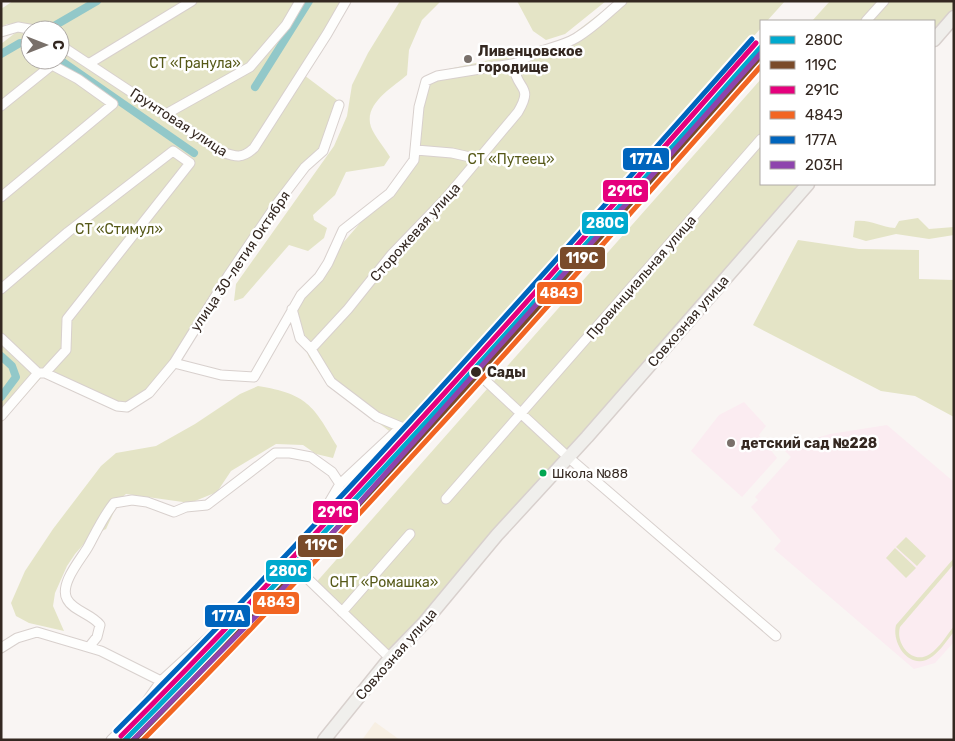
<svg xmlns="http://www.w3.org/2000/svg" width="955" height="741" viewBox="0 0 955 741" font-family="Rubik,sans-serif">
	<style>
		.industrial { fill: #f7efe3 }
		.education { fill: #fbecf1 }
		.green { fill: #e4e4c6; fill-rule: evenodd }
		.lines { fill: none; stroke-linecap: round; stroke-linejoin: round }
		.canal { stroke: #92c8c9; stroke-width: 8 }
		.street-casing { stroke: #d8d0cd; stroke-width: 11 }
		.secondary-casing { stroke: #d8d0cd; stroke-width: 15 }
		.street { stroke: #fefefd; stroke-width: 9 }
		.secondary { stroke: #f0efec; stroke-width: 12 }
		.rail-1-casing { stroke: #fff; stroke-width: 9 }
		.rail-2-casing { stroke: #fff; stroke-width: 9 }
		.rail-3-casing { stroke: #fff; stroke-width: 9 }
		.rail-4-casing { stroke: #fff; stroke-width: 9 }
		.rail-5-casing { stroke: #fff; stroke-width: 9 }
		.rail-6-casing { stroke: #fff; stroke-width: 9 }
		.rail-1 { stroke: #00a9ce; stroke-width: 5 }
		.rail-2 { stroke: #7a4b2a; stroke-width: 5 }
		.rail-3 { stroke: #e5007d; stroke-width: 5 }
		.rail-4 { stroke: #f26522; stroke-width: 5 }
		.rail-5 { stroke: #0065bd; stroke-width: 5 }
		.rail-6 { stroke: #8e44ad; stroke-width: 5 }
		.poi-dot { fill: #79706a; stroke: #fff; stroke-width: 2 }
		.stop-dot { fill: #342821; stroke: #fff; stroke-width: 2 }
		.bus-dot { fill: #00a651; stroke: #fff; stroke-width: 2 }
		.labels { text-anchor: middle; stroke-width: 5; stroke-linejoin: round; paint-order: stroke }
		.bus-label { font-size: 13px; fill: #342821; stroke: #fff; text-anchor: start }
		.poi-label { font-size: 14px; font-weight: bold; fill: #342821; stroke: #fff; text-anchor: start }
		.park-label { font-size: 14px; fill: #565918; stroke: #fff }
		.street-label { font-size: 14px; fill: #342821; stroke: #fff }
		.stop-label { font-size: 14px; font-weight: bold; fill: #342821; stroke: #fff; text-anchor: start }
		.line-badge { stroke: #fff; stroke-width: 2 }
		.badge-label { font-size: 14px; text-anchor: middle; font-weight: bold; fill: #fff }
	</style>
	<rect width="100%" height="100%" fill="#f9f5f3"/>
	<!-- industrial -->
	<path class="industrial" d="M375 722 400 740H362Z"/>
	<!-- education -->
	<path class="education" d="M744 402 766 426 759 435 777 458 742 497 691 451 719 415Z
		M887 425 954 482V642L935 663 914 669 774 549 781 541 751 507 758 500 755 497 791 457 785 451 790 446 830 434Z"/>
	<!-- green -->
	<path class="green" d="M13 1H348L304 75 341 103 323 148 250 246 198 328 140 401 124 407 50 378H41L1 423V44L28 23 7 24 1 27V9ZM30 30H60V60H30Z
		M400 1H441L422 20 409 50 407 75C393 87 363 104 371 127 375 137 384 147 390 157L384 166 346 172 335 195 313 215 314 220 327 228 324 238 308 251 289 245 243 298 234 301 236 284 334 146 347 116 352 85 368 53Z
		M517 1H606L565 34 546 40 533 31Z
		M616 1H785L767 21H761V28L397 437C367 413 328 390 309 357 301 341 299 322 296 305L316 287 336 251 411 164 416 100 424 80 435 72 548 47 569 37Z
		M830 1H954V8L934 31V21H812Z
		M761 79V184H800L388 656 313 586Z
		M918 218 929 229 954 227V235L929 239 896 234 866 241 853 237 855 221C870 219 880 227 895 228L899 221Z
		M798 240 859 249 919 250V279L954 280V417L915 396 881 391 753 325Z
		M258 386C307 394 313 405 337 446L333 458 316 454 303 445 276 444 231 471 217 492 190 503 126 494 120 499 106 529 90 537 75 554 67 566 55 593 53 606 64 631 29 623 16 616 11 603 25 571 53 529 101 466 116 453 156 446 195 424 240 394Z
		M906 537 926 556 917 566 896 547Z
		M895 548 916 568 906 578 886 558Z
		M954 558V564L900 627C895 643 912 666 930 654 939 648 947 635 954 626V632C947 640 941 650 933 656 912 673 891 645 896 625Z"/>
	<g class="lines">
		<!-- canal -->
		<path class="canal" d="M54 26 97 1
			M1 54 20 43H30
			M60 60 194 153
			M255 87 309 1
			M1 356 12 366 16 377 1 397"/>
		<!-- street casing -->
		<g class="street-casing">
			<path id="street" d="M866 21 884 1
				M1 32 18 27 35 30
				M60 45 222 152C236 157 242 159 254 148L327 34 346 1
				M90 63 192 1
				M1 106 52 65 78 79 113 104 1 197
				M166 114 250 67 286 25 300 1
				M416 150 452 153 479 159
				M1 289 68 232 173 151 190 163 67 319 66 350 45 373
				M1 338 38 373H45L117 406 127 407 149 393 174 363 228 276 276 205 305 167 323 151 339 105
				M311 349 348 309 392 254 446 198 518 112C534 85 517 91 514 67 530 49 556 50 576 38 593 28 607 14 622 1
				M174 363 221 375 254 377 301 295 319 277 328 263 343 230 390 193 414 160 419 107 426 81 437 76 518 63
				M486 381 568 457 776 636
				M1 416 38 373
				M446 499 761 139
				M308 579 390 658
				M342 612 410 534
				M89 647 97 637 100 625C92 614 73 611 67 599 59 584 81 559 88 547 96 532 103 517 114 503L132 500 147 502 174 512 186 507 207 505 275 453H290L311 457 332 472 340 484
				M1 648 17 638 37 632 101 651 161 681
				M111 740 137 715 161 681 267 584 306 542 340 484 401 427 377 417 331 382 311 349 300 338 292 309"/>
		</g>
		<!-- secondary casing -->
		<g class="secondary-casing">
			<path id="secondary" d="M934 40 954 17
				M324 740 390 658 423 624 497 535 587 437 808 184"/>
		</g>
		<!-- street -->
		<use href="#street" class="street"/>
		<!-- secondary -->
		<use href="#secondary" class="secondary"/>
		<!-- rail-1 casing -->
		<g class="rail-1-casing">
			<path id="rail-1" d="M125 740C346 517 553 282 761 47"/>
		</g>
		<!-- rail-2 casing -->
		<g class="rail-2-casing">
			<path id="rail-2" d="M134 740C352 520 556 288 761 56"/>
		</g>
		<!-- rail-3 casing -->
		<g class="rail-3-casing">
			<path id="rail-3" d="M121 736C342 513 549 278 756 43"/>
		</g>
		<!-- rail-4 casing -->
		<g class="rail-4-casing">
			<path id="rail-4" d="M143 740C358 523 559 294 761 66"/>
		</g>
		<!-- rail-5 casing -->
		<g class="rail-5-casing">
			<path id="rail-5" d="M116 731C337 509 544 274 752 39"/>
		</g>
		<!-- rail-6 casing -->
		<g class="rail-6-casing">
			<path id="rail-6" d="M133 740 277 595 761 53"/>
		</g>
		<!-- rail-1 -->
		<use href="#rail-1" class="rail-1"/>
		<!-- rail-2 -->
		<use href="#rail-2" class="rail-2"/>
		<!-- rail-3 -->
		<use href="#rail-3" class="rail-3"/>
		<!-- rail-4 -->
		<use href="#rail-4" class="rail-4"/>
		<!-- rail-5 -->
		<use href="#rail-5" class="rail-5"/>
		<!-- rail-6 -->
		<use href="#rail-6" class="rail-6"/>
	</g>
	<!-- markers -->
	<g class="poi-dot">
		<circle cx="468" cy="59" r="5"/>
		<circle cx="731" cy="443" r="5"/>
	</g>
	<circle class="stop-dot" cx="476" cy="372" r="6"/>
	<circle class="bus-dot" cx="543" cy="473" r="4.5"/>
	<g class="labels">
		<!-- bus labels -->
		<g class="bus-label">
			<text x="552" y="478">Школа №88</text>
		</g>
		<!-- poi labels -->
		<g class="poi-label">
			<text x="478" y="56">Ливенцовское<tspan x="478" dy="16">городище</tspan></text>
			<text x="741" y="448">детский сад №228</text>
		</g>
		<!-- park labels -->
		<g class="park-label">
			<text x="195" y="68">СТ «Гранула»</text>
			<text x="511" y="164">СТ «Путеец»</text>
			<text x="119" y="234">СТ «Стимул»</text>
			<text x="384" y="587">СНТ «Ромашка»</text>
		</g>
		<!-- street labels -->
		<g class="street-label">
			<text transform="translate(179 122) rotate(33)" y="5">Грунтовая улица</text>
			<text transform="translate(415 232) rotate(-48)" y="5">Сторожевая улица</text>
			<text transform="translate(240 261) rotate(-56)" y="5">улица 30-летия Октября</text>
			<text transform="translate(641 277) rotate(-49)" y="5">Провинциальная улица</text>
			<text transform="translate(688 321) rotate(-49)" y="5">Совхозная улица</text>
			<text transform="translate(396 654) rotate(-49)" y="5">Совхозная улица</text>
		</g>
		<!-- stop labels -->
		<g class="stop-label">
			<text x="487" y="377">Сады</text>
		</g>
	</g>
	<g class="line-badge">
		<rect x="622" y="147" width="48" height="24" rx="5" fill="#0065bd"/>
		<rect x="602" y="179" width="47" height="24" rx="5" fill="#e5007d"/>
		<rect x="581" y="211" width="48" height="24" rx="5" fill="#00a9ce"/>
		<rect x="559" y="246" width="47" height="24" rx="5" fill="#7a4b2a"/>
		<rect x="536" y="281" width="47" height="24" rx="5" fill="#f26522"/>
		<rect x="312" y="500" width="47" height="24" rx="5" fill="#e5007d"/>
		<rect x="297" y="534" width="47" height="24" rx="5" fill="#7a4b2a"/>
		<rect x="265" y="559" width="47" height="24" rx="5" fill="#00a9ce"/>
		<rect x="252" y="591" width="48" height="24" rx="5" fill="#f26522"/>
		<rect x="204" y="604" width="47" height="24" rx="5" fill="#0065bd"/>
	</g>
	<g class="badge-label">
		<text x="646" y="164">177А</text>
		<text x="625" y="196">291С</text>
		<text x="605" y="228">280С</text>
		<text x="582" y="263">119С</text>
		<text x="559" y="298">484Э</text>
		<text x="335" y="517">291С</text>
		<text x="321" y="550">119С</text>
		<text x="288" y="576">280С</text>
		<text x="276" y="607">484Э</text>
		<text x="228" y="621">177А</text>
	</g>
	<!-- border -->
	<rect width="955" height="741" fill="none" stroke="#342821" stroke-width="5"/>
	<!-- legend -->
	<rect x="760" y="20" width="175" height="165" fill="#ffffff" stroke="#aea9a6"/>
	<rect x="770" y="36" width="25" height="8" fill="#00a9ce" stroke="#aea9a6"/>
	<text x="805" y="45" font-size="15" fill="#342821">280С</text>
	<rect x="770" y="61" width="25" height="8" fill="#7a4b2a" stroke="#aea9a6"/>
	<text x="805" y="70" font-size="15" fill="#342821">119С</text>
	<rect x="770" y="86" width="25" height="8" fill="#e5007d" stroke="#aea9a6"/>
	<text x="805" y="95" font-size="15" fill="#342821">291С</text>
	<rect x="770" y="111" width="25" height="8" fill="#f26522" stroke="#aea9a6"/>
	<text x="805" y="120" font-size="15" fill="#342821">484Э</text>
	<rect x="770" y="136" width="25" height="8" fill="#0065bd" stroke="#aea9a6"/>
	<text x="805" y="145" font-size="15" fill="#342821">177А</text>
	<rect x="770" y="161" width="25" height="8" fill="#8e44ad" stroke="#aea9a6"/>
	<text x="805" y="170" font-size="15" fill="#342821">203Н</text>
	<!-- north arrow -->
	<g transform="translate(45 45) rotate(90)"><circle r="24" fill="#ffffff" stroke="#aea9a6"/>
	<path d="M0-4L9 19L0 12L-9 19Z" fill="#79706a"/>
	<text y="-8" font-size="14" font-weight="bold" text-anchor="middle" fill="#342821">С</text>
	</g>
</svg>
